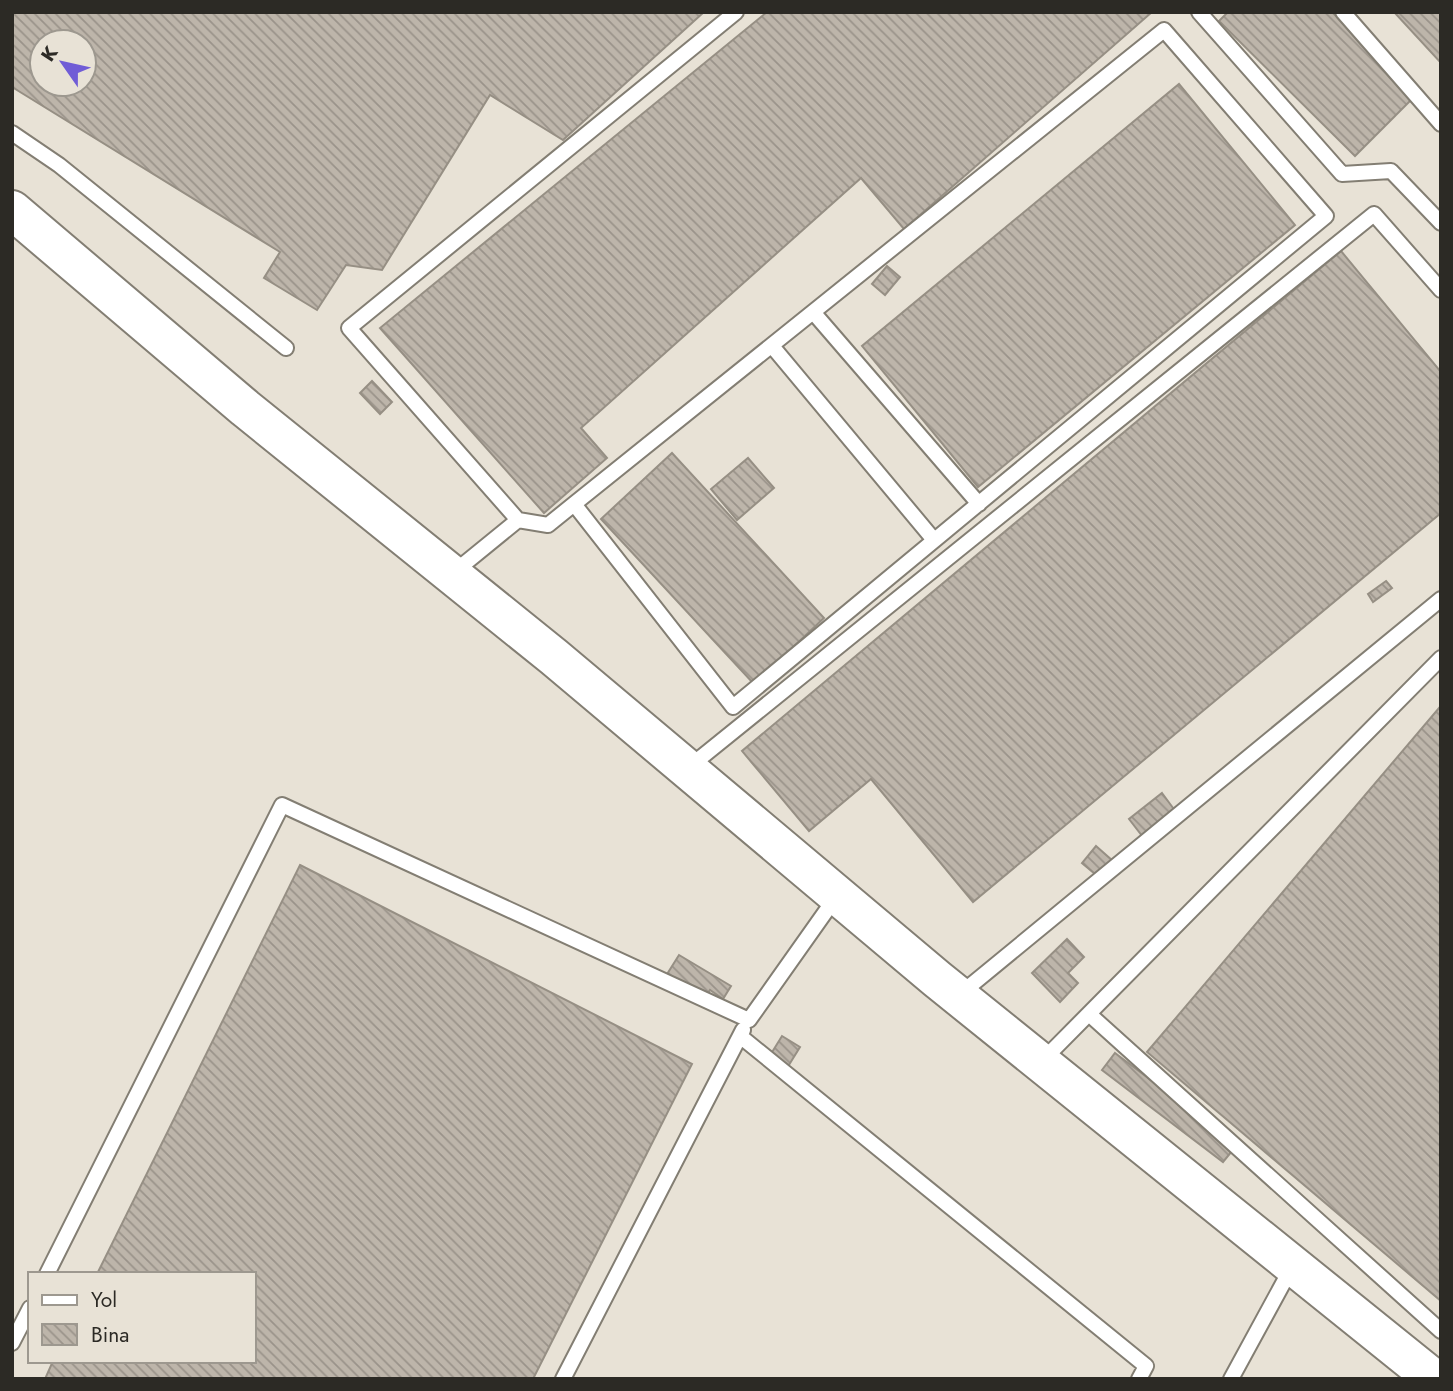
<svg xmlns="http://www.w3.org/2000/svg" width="1453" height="1391" viewBox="0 0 1453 1391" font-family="Jost,sans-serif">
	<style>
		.building { fill: url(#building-back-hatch); stroke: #968f84; stroke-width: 2; fill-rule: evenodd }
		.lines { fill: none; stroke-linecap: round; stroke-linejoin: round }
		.lane-casing { stroke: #837e73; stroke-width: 18 }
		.secondary-casing { stroke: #837e73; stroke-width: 42 }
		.lane { stroke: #fff; stroke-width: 14 }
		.secondary { stroke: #fff; stroke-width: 38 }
	</style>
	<defs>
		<pattern id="building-back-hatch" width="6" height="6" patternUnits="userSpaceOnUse" patternTransform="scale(1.75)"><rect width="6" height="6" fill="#bdb5aa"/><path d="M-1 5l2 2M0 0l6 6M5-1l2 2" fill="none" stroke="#9a938a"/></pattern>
	</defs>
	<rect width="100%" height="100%" fill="#e8e2d6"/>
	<!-- building -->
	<path class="building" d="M12 12H704L563 140 490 95 382 270 346 265 317 310 264 278 280 252 12 87ZM42 42H84V84H42Z
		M767 12H1152L904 229 861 178 581 428 607 458 544 513 380 328Z
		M1228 12H1332L1415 96 1355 156 1219 21Z
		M1394 12H1441V63Z
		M1179 84 1295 225 978 487 862 346Z
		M1341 251 1441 372V513L973 902 871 779 809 831 742 751Z
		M887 266 900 277 885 295 872 284Z
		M372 381 392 402 380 414 360 393Z
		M672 453 824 618 754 684 601 519Z
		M748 458 774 488 737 520 711 489Z
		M1386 581 1392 588 1373 602 1368 594Z
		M1439 708 1441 710V1301L1147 1052Z
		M1162 793 1176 812 1143 837 1129 819Z
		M1096 846 1114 862 1101 879 1082 863Z
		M300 865 692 1064 533 1379H45L53 1361H254V1274H97Z
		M1067 939 1084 957 1068 973 1078 983 1060 1002 1032 973Z
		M679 955 731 986 723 999 710 990 702 1002 664 979Z
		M782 1036 800 1047 784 1073 766 1062Z
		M1115 1053 1237 1145 1223 1162 1102 1070Z"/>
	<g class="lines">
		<!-- lane casing -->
		<g class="lane-casing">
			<path id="lane" d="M1199 12 1342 174 1391 171 1441 223
				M1343 12 1441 124
				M12 133 59 165 286 348
				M813 312 979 504
				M772 346 934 540
				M518 520 349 328 736 12
				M453 573 518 520 548 525 574 504 1164 30 1326 216 733 707 574 504
				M688 768 1374 214 1441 290
				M959 995 1441 599
				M1089 1014 1441 1331
				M740 1036 1146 1366 1139 1379
				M1042 1061 1441 658
				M47 1274 282 805 749 1020 836 897
				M12 1343 30 1308
				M563 1379 743 1030
				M1231 1379 1292 1267"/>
		</g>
		<!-- secondary casing -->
		<g class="secondary-casing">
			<path id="secondary" d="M12 210 245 408 554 657 937 979 1434 1379"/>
		</g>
		<!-- lane -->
		<use href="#lane" class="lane"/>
		<!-- secondary -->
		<use href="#secondary" class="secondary"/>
	</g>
	<!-- border -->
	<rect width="1453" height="1391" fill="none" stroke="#2c2a25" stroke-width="28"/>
	<!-- legend -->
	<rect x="28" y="1272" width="228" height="91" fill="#e8e2d6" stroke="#9d988f" stroke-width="2"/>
	<rect x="42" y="1295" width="35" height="10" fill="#ffffff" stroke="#9d988f" stroke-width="2"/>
	<text x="91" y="1307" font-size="21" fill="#2c2a25">Yol</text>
	<rect x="42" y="1324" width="35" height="21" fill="url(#building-back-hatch)" stroke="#9d988f" stroke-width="2"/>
	<text x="91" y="1342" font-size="21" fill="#2c2a25">Bina</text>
	<!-- north arrow -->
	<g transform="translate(63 63) rotate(304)"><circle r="33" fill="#e8e2d6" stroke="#9d988f" stroke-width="2"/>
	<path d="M0-5L12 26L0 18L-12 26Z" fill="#705cd6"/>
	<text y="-10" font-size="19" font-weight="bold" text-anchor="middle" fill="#2c2a25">K</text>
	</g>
</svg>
